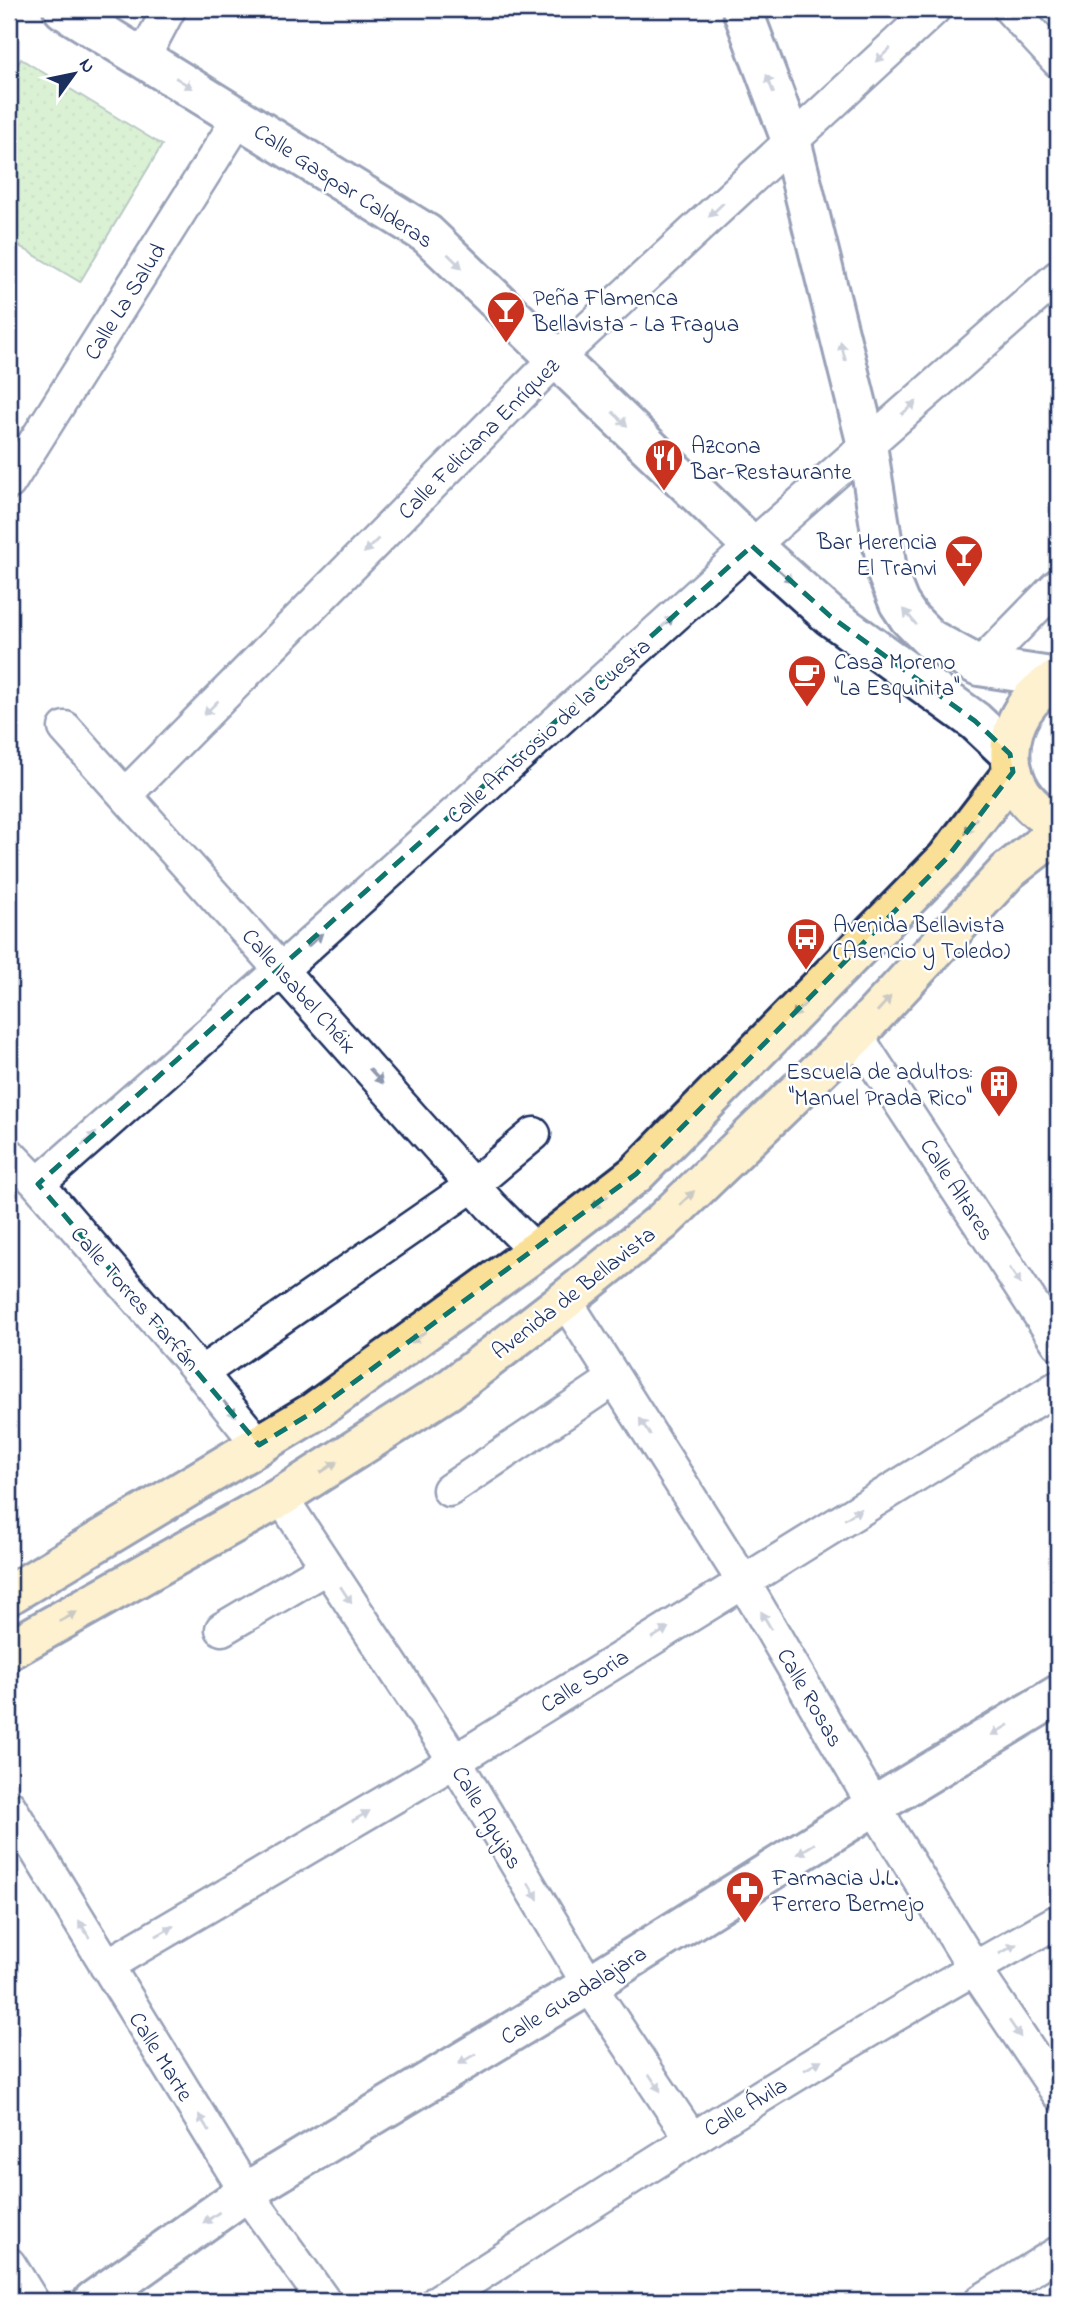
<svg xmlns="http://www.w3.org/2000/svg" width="1067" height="2310" viewBox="0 0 1067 2310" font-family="'Indie Flower',sans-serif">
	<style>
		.park { fill: url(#park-dots); stroke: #64877e; stroke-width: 2 }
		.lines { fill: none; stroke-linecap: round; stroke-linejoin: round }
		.street-casing { stroke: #1b2f5e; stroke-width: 37 }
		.secondary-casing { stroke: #1b2f5e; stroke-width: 44 }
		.primary-casing { stroke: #1b2f5e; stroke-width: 44 }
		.street { stroke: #fff; stroke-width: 32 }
		.secondary { stroke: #fff; stroke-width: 38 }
		.primary { stroke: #fadf96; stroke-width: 38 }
		.oneway { fill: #8d97ae }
		.oneway2 { fill: #8a877a }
		.marked { fill: none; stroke: #0f766e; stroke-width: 5; stroke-dasharray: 14 9; stroke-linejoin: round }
		.labels { text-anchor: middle; stroke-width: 5; stroke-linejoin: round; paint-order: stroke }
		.street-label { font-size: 23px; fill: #1b2f5e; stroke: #fff }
		.poi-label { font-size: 23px; fill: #1b2f5e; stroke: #fff; text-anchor: start }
	</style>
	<defs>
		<pattern id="park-dots" width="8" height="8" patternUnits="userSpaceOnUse" patternTransform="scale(1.75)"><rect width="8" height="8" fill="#aedf9f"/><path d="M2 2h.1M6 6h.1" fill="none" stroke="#95c08b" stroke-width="1.8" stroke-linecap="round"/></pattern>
	</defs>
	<rect width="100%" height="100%" fill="#fff"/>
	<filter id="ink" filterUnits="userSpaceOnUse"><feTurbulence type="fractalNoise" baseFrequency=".0143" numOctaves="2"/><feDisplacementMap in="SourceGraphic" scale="14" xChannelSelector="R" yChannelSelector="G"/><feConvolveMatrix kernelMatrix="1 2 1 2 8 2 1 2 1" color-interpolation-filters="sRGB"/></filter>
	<g filter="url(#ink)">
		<!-- park -->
		<path class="park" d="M21 59 162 145 80 282 9 240V79Z"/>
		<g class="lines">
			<!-- street casing -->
			<g class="street-casing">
				<path id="street" d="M1010 9 1058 61
					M143 58 169 9
					M9 483 239 118
					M979 666 1058 585
					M65 728 491 1206 536 1251
					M126 794 557 358 934 9
					M856 1035 1058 1343
					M9 1154 38 1184 201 1373 259 1445
					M38 1184 281 970 752 546 1058 277
					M565 1300 743 1581 874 1806 974 1968 1058 2093
					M201 1373 473 1185 534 1134
					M449 1490 614 1379
					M281 1497 455 1761 589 1985 691 2138
					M222 1629 327 1567
					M9 1806 246 2192 324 2301
					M106 1966 455 1761 1058 1387
					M9 2264 32 2301
					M438 2301C642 2170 846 2039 1058 1921
					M981 2301 1058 2253"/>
			</g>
			<!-- secondary casing -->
			<g class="secondary-casing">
				<path id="secondary" d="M63 9 427 234 752 546 830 616 975 721 1010 754
					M742 9 791 140 867 445 888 576 899 603 909 618 930 639 979 666 1058 678
					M93 2301 246 2192 589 1985 874 1806 1058 1695"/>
			</g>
			<!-- primary casing -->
			<g class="primary-casing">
				<path id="primary" d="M1058 679C997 710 992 794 1058 823
					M9 1595 315 1411 536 1251 636 1174 946 859 1013 772
					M9 1650 281 1497 447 1391 565 1300 662 1222 856 1035 1008 871 1058 832"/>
			</g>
			<!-- street -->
			<use href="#street" class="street"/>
			<!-- secondary -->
			<use href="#secondary" class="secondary"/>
			<!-- primary -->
			<use href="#primary" class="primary"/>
		</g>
		<!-- one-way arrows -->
		<defs><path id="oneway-solid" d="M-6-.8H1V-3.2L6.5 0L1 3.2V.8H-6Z" transform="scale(1.75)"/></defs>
		<g class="oneway">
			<use href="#oneway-solid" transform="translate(883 55) rotate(137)"/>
			<use href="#oneway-solid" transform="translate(184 83) rotate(32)"/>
			<use href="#oneway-solid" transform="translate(770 84) rotate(-111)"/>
			<use href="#oneway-solid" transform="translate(716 210) rotate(137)"/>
			<use href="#oneway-solid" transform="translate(455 261) rotate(44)"/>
			<use href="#oneway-solid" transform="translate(843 351) rotate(-104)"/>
			<use href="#oneway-solid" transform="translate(909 408) rotate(-41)"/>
			<use href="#oneway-solid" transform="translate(620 419) rotate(44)"/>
			<use href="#oneway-solid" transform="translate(371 546) rotate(135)"/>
			<use href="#oneway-solid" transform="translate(785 575) rotate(42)"/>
			<use href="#oneway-solid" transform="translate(910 617) rotate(-129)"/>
			<use href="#oneway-solid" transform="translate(666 623) rotate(-42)"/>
			<use href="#oneway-solid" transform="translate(211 708) rotate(135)"/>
			<use href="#oneway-solid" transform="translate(315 940) rotate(-42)"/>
			<use href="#oneway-solid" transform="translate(376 1076) rotate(48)"/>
			<use href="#oneway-solid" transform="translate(89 1139) rotate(-41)"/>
			<use href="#oneway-solid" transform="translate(1015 1276) rotate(57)"/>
			<use href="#oneway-solid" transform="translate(230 1409) rotate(51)"/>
			<use href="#oneway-solid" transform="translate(645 1427) rotate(-123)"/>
			<use href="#oneway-solid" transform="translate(853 1514) rotate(-32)"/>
			<use href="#oneway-solid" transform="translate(346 1595) rotate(57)"/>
			<use href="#oneway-solid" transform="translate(766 1620) rotate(-120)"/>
			<use href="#oneway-solid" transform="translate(660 1633) rotate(-32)"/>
			<use href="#oneway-solid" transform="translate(1000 1730) rotate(149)"/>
			<use href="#oneway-solid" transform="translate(361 1816) rotate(-30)"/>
			<use href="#oneway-solid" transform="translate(806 1849) rotate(148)"/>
			<use href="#oneway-solid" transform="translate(533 1891) rotate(59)"/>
			<use href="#oneway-solid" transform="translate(84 1929) rotate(-121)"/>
			<use href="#oneway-solid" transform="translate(165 1931) rotate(-30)"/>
			<use href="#oneway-solid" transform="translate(1008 1949) rotate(-29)"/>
			<use href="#oneway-solid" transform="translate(1015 2029) rotate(56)"/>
			<use href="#oneway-solid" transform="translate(467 2059) rotate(149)"/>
			<use href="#oneway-solid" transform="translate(813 2065) rotate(-31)"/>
			<use href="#oneway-solid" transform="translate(655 2083) rotate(56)"/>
			<use href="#oneway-solid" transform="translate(204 2123) rotate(-122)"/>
			<use href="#oneway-solid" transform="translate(211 2218) rotate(145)"/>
		</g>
		<g class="oneway2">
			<use href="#oneway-solid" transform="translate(971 826) rotate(125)"/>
			<use href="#oneway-solid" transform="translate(884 1004) rotate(-48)"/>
			<use href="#oneway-solid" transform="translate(799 1010) rotate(134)"/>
			<use href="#oneway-solid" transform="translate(687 1198) rotate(-44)"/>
			<use href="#oneway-solid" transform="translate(600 1202) rotate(143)"/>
			<use href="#oneway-solid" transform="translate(418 1337) rotate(144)"/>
			<use href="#oneway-solid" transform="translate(329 1467) rotate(-33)"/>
			<use href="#oneway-solid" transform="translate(68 1617) rotate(-29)"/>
		</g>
	</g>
	<!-- marked area -->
	<path d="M0 0H1067V2310H0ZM752 546 830 616 975 721 1010 754 1013 772 946 859 636 1174 315 1411 259 1445 38 1184Z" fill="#fff" fill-opacity=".55" fill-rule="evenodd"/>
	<path class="marked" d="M752 546 830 616 975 721 1010 754 1013 772 946 859 636 1174 315 1411 259 1445 38 1184Z"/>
	<!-- icons -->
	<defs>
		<g id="bar-pin" transform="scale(2.0125)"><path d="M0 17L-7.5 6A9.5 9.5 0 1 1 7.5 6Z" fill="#c8321e" stroke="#fff"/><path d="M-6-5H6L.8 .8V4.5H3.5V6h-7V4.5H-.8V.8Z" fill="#fff"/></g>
		<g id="restaurant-pin" transform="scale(2.0125)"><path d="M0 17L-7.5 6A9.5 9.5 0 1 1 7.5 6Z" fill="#c8321e" stroke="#fff"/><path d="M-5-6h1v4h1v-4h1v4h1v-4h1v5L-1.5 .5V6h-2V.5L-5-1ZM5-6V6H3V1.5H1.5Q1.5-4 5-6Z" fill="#fff"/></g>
		<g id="cafe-pin" transform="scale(2.0125)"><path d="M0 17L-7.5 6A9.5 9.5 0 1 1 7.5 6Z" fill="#c8321e" stroke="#fff"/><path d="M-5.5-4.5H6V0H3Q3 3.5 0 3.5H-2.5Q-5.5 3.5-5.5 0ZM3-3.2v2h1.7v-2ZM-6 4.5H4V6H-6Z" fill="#fff"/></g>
		<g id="bus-pin" transform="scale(2.0125)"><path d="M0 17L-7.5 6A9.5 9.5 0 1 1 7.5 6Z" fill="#c8321e" stroke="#fff"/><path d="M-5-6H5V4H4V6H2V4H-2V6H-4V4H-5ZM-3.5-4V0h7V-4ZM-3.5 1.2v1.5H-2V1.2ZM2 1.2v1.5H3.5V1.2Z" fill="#fff"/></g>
		<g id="building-pin" transform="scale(2.0125)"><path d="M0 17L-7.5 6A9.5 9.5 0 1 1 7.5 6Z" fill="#c8321e" stroke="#fff"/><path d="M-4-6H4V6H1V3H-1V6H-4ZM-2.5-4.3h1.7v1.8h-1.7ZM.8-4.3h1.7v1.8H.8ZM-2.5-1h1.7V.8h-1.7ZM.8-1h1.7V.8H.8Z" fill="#fff"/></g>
		<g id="pharmacy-pin" transform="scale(2.0125)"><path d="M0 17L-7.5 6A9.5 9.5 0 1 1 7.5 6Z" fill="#c8321e" stroke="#fff"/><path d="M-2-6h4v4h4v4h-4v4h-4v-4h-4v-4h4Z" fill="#fff"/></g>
	</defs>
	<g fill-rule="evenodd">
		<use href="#bar-pin" x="506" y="310"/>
		<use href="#restaurant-pin" x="664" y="458"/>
		<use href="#bar-pin" x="964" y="554"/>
		<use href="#cafe-pin" x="807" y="674"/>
		<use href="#bus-pin" x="806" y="937"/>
		<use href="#building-pin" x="999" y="1084"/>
		<use href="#pharmacy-pin" x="745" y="1890"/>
	</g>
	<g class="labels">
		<!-- street labels -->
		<g class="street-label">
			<text transform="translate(344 185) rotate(33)" y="8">Calle Gaspar Calderas</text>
			<text transform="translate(124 301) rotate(-58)" y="8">Calle La Salud</text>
			<text transform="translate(478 438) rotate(-45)" y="8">Calle Feliciana Enríquez</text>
			<text transform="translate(548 730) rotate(-42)" y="8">Calle Ambrosio de la Cuesta</text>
			<text transform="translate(300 990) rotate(48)" y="8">Calle Isabel Chéix</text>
			<text transform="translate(958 1189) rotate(57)" y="8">Calle Altares</text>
			<text transform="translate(573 1292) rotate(-38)" y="8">Avenida de Bellavista</text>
			<text transform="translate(136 1298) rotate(49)" y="8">Calle Torres Farfán</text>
			<text transform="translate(584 1680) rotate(-32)" y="8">Calle Soria</text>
			<text transform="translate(811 1697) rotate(60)" y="8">Calle Rosas</text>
			<text transform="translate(488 1817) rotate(59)" y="8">Calle Agujas</text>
			<text transform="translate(573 1994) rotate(-32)" y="8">Calle Guadalajara</text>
			<text transform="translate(162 2056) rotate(58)" y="8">Calle Marte</text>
			<text transform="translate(745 2106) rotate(-31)" y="8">Calle Ávila</text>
		</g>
		<!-- poi labels -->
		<g class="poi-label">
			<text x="533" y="305">Peña Flamenca<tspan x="533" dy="26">Bellavista - La Fragua</tspan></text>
			<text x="691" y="453">Azcona<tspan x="691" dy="26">Bar-Restaurante</tspan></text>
			<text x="937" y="549" text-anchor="end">Bar Herencia<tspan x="937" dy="26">El Tranvi</tspan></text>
			<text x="834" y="669">Casa Moreno<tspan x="834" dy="26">"La Esquinita"</tspan></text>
			<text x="833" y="932">Avenida Bellavista<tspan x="833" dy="26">(Asencio y Toledo)</tspan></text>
			<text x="972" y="1079" text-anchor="end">Escuela de adultos:<tspan x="972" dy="26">"Manuel Prada Rico"</tspan></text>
			<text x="772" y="1885">Farmacia J.L.<tspan x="772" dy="26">Ferrero Bermejo</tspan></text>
		</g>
	</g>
	<!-- margin -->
	<rect width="1067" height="2310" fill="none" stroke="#fff" stroke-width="35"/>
	<rect x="18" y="18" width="1032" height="2275" fill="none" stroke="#1b2f5e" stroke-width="2.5" filter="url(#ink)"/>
	<!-- north arrow -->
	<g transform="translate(74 74) rotate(57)" stroke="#ffffff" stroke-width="5" paint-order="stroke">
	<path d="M0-5L12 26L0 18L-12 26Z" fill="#1b2f5e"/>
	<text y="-10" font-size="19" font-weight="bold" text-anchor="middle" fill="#1b2f5e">N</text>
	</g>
</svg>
